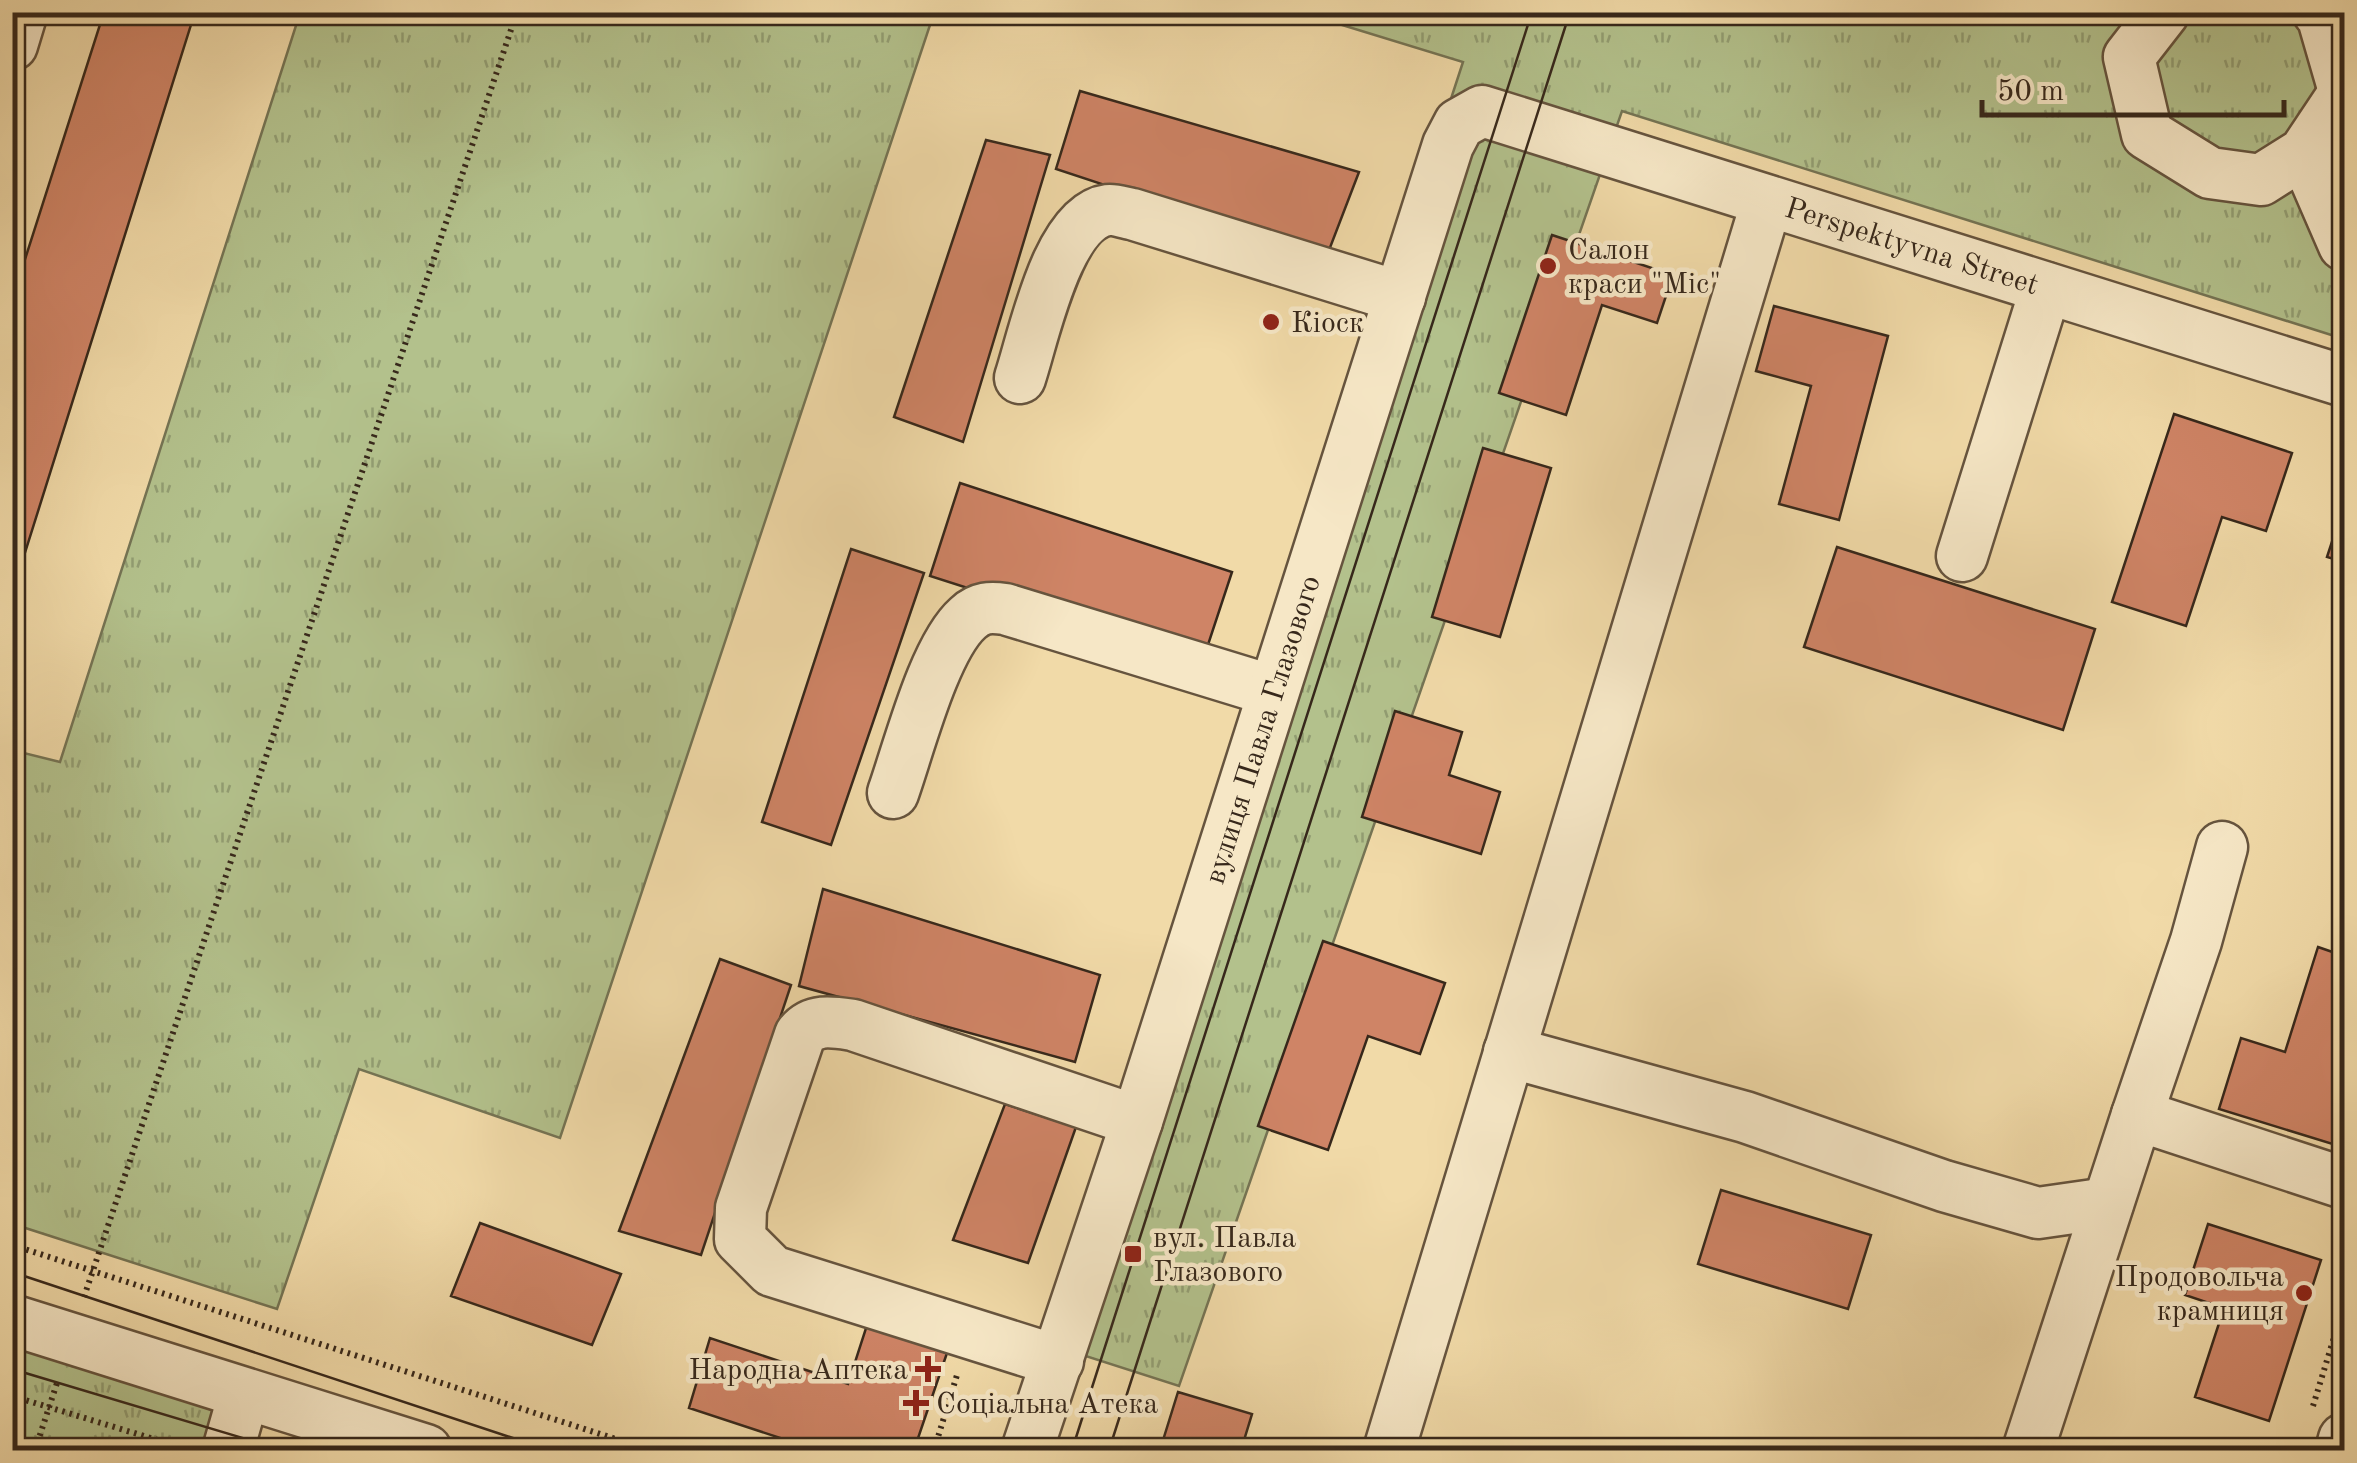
<svg xmlns="http://www.w3.org/2000/svg" width="2357" height="1463" viewBox="0 0 2357 1463" font-family="'Old Standard TT',serif">
	<style>
		.park { fill: url(#park-tufts); stroke: #757454; stroke-width: 2.5 }
		.building { fill: #cf8466; stroke: #37281b; stroke-width: 2.5 }
		.lines { fill: none; stroke-linecap: round; stroke-linejoin: round }
		.minor-casing { stroke: #66543e; stroke-width: 55 }
		.path { stroke: #37281b; stroke-width: 6; stroke-dasharray: 2.5 5; stroke-linecap: butt }
		.minor { stroke: #f6e7c6; stroke-width: 50 }
		.tram { stroke: #37281b; stroke-width: 2.5 }
		.poi-dot { fill: #8f2418; stroke: #f6e7c6; stroke-width: 4 }
		.labels { text-anchor: middle; stroke-width: 9; stroke-linejoin: round; paint-order: stroke }
		.street-label { font-size: 30px; fill: #37281b; stroke: #f6e7c6 }
		.poi-label { font-size: 30px; fill: #37281b; stroke: #f6e7c6; text-anchor: start }
	</style>
	<defs>
		<pattern id="park-tufts" width="24" height="20" patternUnits="userSpaceOnUse" patternTransform="scale(2.5)"><rect width="24" height="20" fill="#b3c18c"/><path d="M3 7l-1-3M5 7V3M7 7l1-3M15 17l-1-3M17 17v-4M19 17l1-3" fill="none" stroke="#929d72"/></pattern>
	</defs>
	<rect width="100%" height="100%" fill="#f1daa8"/>
	<filter id="stains"><feTurbulence type="fractalNoise" baseFrequency=".002" numOctaves="4"/><feColorMatrix values="0 0 0 0 .2 0 0 0 0 .09 0 0 0 0 .02 0 0 0 .5 -.17"/></filter>
	<radialGradient id="worn" r=".72"><stop offset=".6" stop-color="#630" stop-opacity="0"/><stop offset="1" stop-color="#630" stop-opacity=".3"/></radialGradient>
	<!-- park -->
	<path class="park" d="M300 13H934L560 1138 359 1069 277 1309 13 1224 12 750 60 762Z
		M1303 13H2344V339L1622 111 1179 1386 1045 1343 1463 62Z
		M12 1334 238 1403 223 1450H13Z"/>
	<!-- building -->
	<path class="building" d="M104 12H195L12 594V300Z
		M1080 91 1359 172 1326 258 1056 169Z
		M986 140 1050 155 963 442 894 417Z
		M1552 235 1673 275 1657 323 1602 305 1566 415 1499 393Z
		M1774 306 1888 336 1839 520 1779 504 1811 386 1756 371Z
		M2174 414 2292 453 2266 531 2222 517 2186 626 2112 602Z
		M1483 448 1551 468 1500 637 1432 617Z
		M960 483 1232 572 1202 663 930 576Z
		M2344 505V562L2327 557Z
		M1837 547 2095 629 2063 730 1804 647Z
		M851 549 924 573 831 845 762 822Z
		M1395 711 1462 732 1449 775 1500 792 1481 854 1362 817Z
		M823 889 1100 975 1075 1062 799 986Z
		M1323 941 1445 983 1420 1054 1368 1036 1328 1150 1258 1126Z
		M2318 947 2344 956V1128L2339 1146 2219 1109 2241 1038 2285 1052Z
		M720 959 791 985 701 1255 619 1231Z
		M1005 1104 1076 1127 1028 1263 953 1240Z
		M1721 1190 1871 1235 1848 1309 1698 1264Z
		M480 1223 621 1274 592 1345 451 1296Z
		M2208 1224 2321 1260 2269 1421 2195 1397 2224 1308 2185 1295Z
		M867 1325 947 1353 914 1450H817L689 1408 710 1338 848 1384Z
		M1178 1392 1252 1414 1241 1450H1160Z"/>
	<g class="lines">
		<!-- minor casing -->
		<g class="minor-casing">
			<g id="minor">
				<path d="M2164 12 2129 57 2147 134 2210 173 2261 180 2304 153 2344 93"/>
				<path d="M2318 12 2322 15 2344 91"/>
				<path d="M12 45 22 12"/>
				<path d="M2304 153 2344 245"/>
				<path d="M1020 378C1034 336 1057 217 1108 210 1115 209 1125 213 1132 214L1400 297"/>
				<path d="M1962 556 2046 288"/>
				<path d="M893 793C909 748 934 648 968 618 980 607 990 607 1005 609L1273 691"/>
				<path d="M1509 1052 1745 1117 1944 1186 2038 1213 2108 1203"/>
				<path d="M2137 1115 2196 941 2222 847"/>
				<path d="M12 1320 426 1450"/>
				<path d="M1058 1361 772 1271 740 1239 741 1208 800 1035C813 1018 833 1022 853 1025L1137 1121"/>
				<path d="M228 1450 244 1394"/>
				<path id="s1" d="M1027 1450 1137 1121 1448 145 1459 124 1482 111 2344 381"/>
				<path d="M1389 1450 1767 201"/>
				<path d="M2028 1450 2137 1115 2344 1183"/>
				<path d="M2341 1450 2344 1439"/>
			</g>
		</g>
		<!-- path -->
		<path class="path" d="M12 1245 650 1450
			M84 1297 517 12
			M12 1396 187 1449
			M2313 1406 2344 1305
			M35 1450 58 1380
			M934 1450 957 1375"/>
		<!-- minor -->
		<use href="#minor" class="minor"/>
		<!-- tram -->
		<path class="tram" d="M12 1272 549 1450
			M12 1369 283 1450
			M1072 1450 1532 12
			M1109 1450 1570 12"/>
	</g>
	<!-- markers -->
	<g class="poi-dot">
		<circle cx="1548" cy="266" r="10"/>
		<circle cx="1271" cy="322" r="10"/>
		<rect x="1123" y="1244" width="20" height="20" rx="5"/>
		<circle cx="2304" cy="1293" r="10"/>
		<path d="M923 1354h10v10h10v10h-10v10h-10v-10h-10v-10h10z"/>
		<path d="M911 1388h10v10h10v10h-10v10h-10v-10h-10v-10h10z"/>
	</g>
	<g class="labels">
		<!-- street labels -->
		<g class="street-label">
			<text dy="10" stroke="none"><textPath href="#s1" startOffset="1872">Perspektyvna Street</textPath></text>
			<text dy="10" stroke="none"><textPath href="#s1" startOffset="758">вулиця Павла Глазового</textPath></text>
		</g>
		<!-- poi labels -->
		<g class="poi-label">
			<text x="1568" y="259">Салон<tspan x="1568" dy="34">краси "Міс"</tspan></text>
			<text x="1291" y="332">Кіоск</text>
			<text x="1153" y="1247">вул. Павла<tspan x="1153" dy="34">Глазового</tspan></text>
			<text x="2284" y="1286" text-anchor="end">Продовольча<tspan x="2284" dy="34">крамниця</tspan></text>
			<text x="908" y="1379" text-anchor="end">Народна Аптека</text>
			<text x="936" y="1413">Соціальна Атека</text>
		</g>
	</g>
	<!-- margin -->
	<rect width="2357" height="1463" fill="none" stroke="#f1daa8" stroke-width="50"/>
	<rect x="15" y="15" width="2327" height="1433" fill="none" stroke="#37281b" stroke-width="5"/>
	<rect x="25" y="25" width="2307" height="1413" fill="none" stroke="#37281b" stroke-width="2.5"/>
	<!-- scale -->
	<path d="M1982 100v15h302v-15" fill="none" stroke="#37281b" stroke-width="5"/>
	<text x="1997" y="100" font-size="30" fill="#37281b" stroke="#f6e7c6" stroke-width="8" paint-order="stroke">50 m</text>
	<rect width="100%" height="100%" filter="url(#stains)"/>
	<rect width="100%" height="100%" fill="url(#worn)"/>
</svg>
